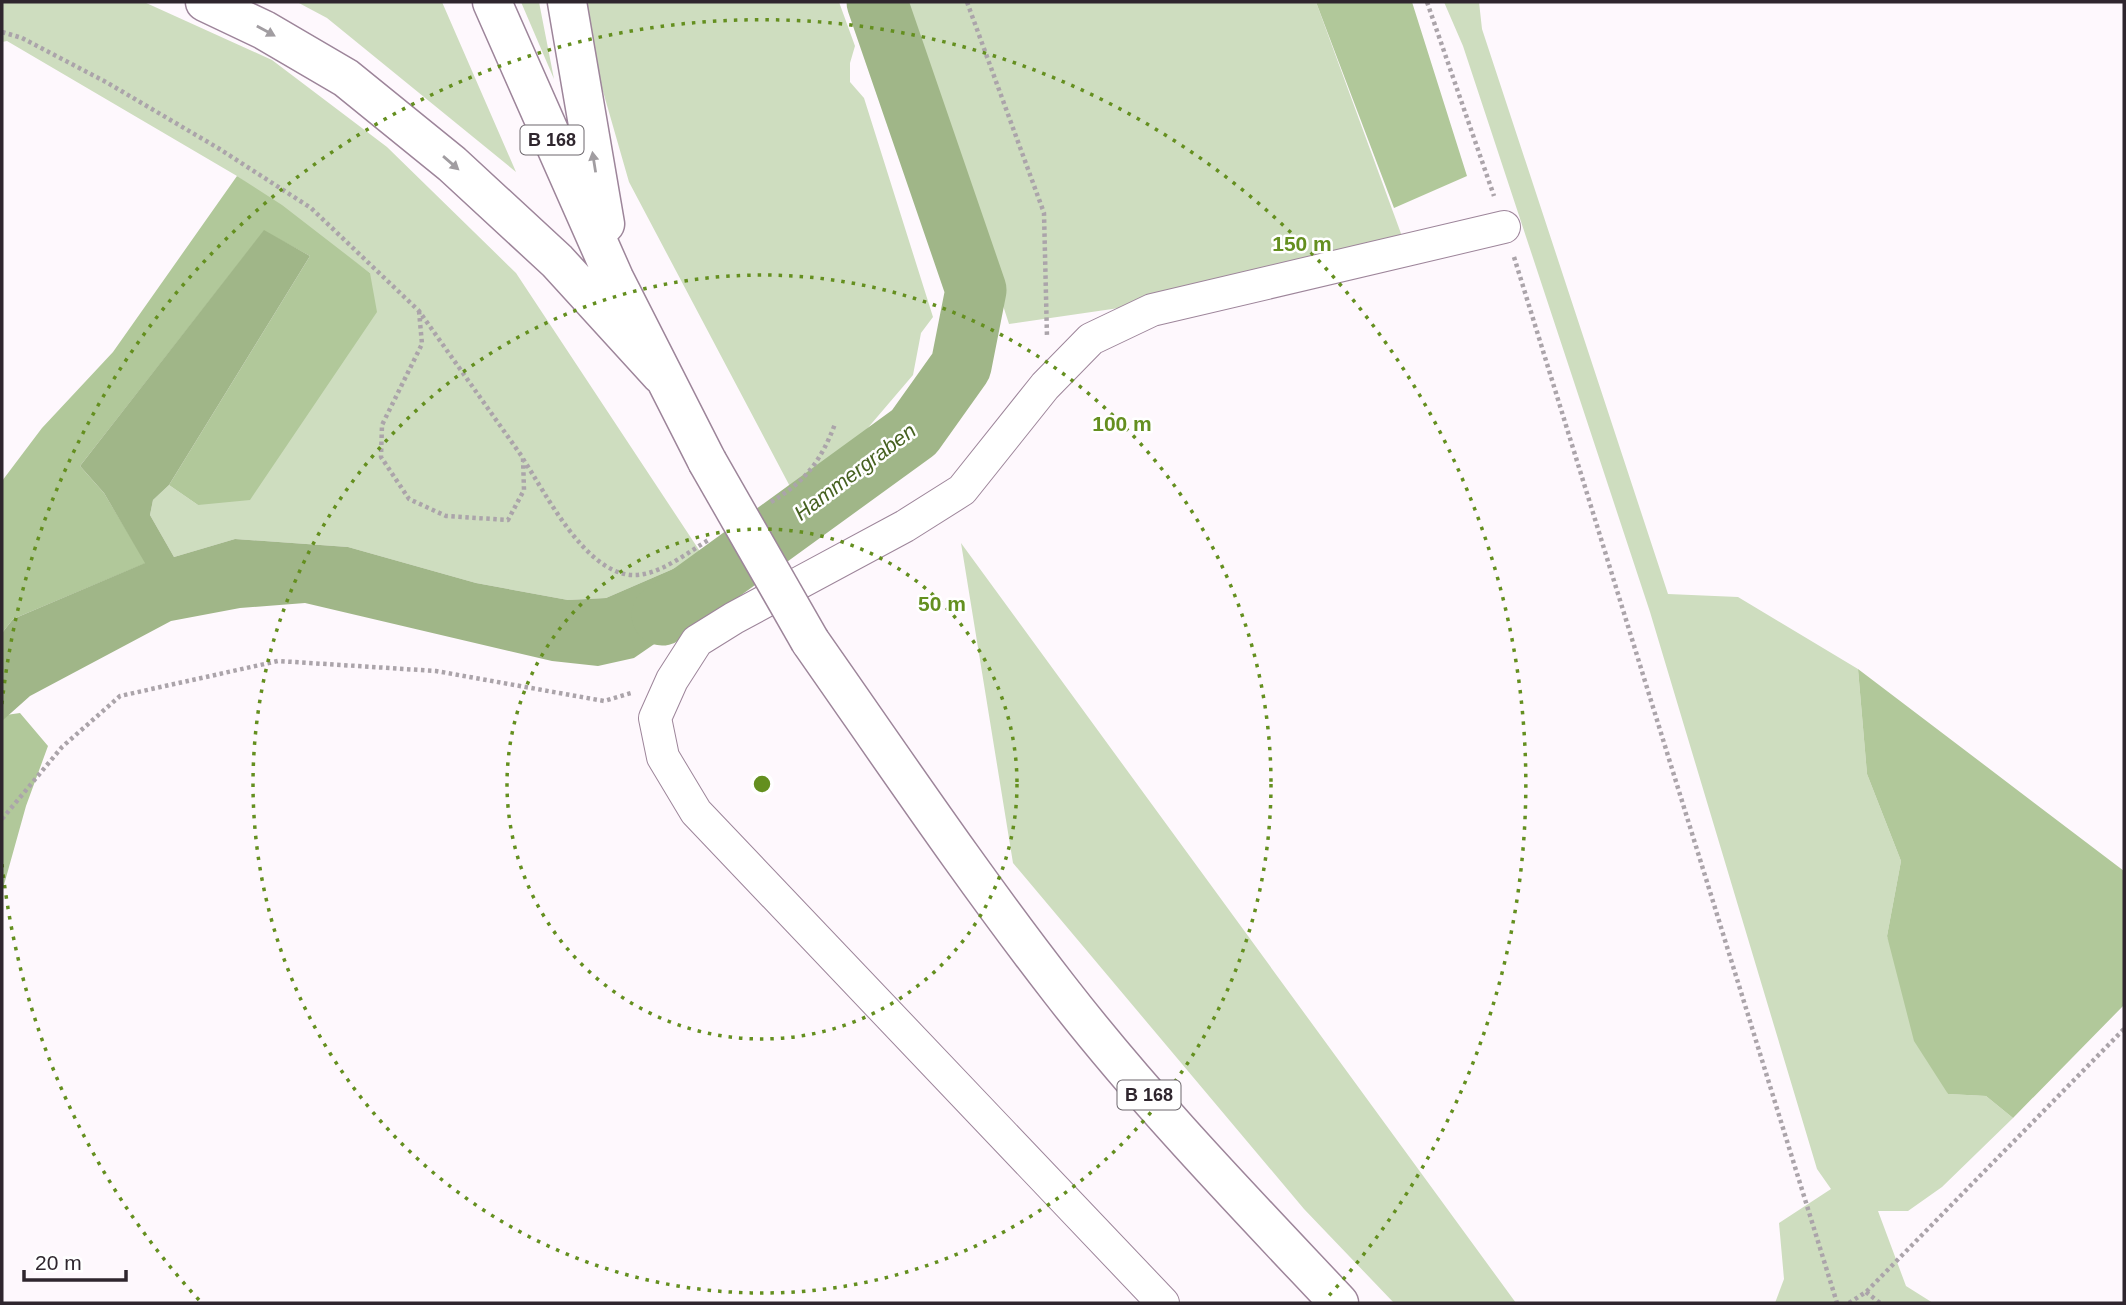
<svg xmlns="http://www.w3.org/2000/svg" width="2126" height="1305" viewBox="0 0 2126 1305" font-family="Helvetica,sans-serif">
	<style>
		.green { fill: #ceddbf }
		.forest { fill: #b1c89a }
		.water { fill: #a0b688 }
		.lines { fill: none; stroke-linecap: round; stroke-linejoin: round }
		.river { stroke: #a0b688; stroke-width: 61 }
		.street-casing { stroke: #9d859a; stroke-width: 34 }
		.primary-casing { stroke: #9d859a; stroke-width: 41 }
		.path { stroke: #aba4aa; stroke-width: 4.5; stroke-dasharray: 3.5 3.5; stroke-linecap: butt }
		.street { stroke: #fff; stroke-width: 32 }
		.primary { stroke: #fff; stroke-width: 38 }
		.primary-bridge-casing { stroke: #9d859a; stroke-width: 41; stroke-linecap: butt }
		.primary-bridge { stroke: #fff; stroke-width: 38 }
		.oneway { fill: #a19da1 }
		.ring { fill: none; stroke: #648f1f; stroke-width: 3.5; stroke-dasharray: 3.5 7 }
		.labels { text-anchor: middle; stroke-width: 5; stroke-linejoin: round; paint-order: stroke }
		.shield { fill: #fff; stroke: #6d676d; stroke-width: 2 }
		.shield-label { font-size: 18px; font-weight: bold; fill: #2f262e }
		.water-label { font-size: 21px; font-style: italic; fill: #466120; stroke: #fff }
		.centre { fill: #648f1f; stroke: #fff; stroke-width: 3.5 }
		.ring-label { font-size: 21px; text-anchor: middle; font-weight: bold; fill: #648f1f; stroke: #fff; stroke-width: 5; stroke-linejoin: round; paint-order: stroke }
	</style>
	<rect width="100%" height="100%" fill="#fef8fd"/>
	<!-- green -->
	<path class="green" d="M2 2H144L272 60 387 147 516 273 703 556 606 598 568 600 476 583 348 547 235 539 174 557 150 515 153 500 169 485 198 505 370 273 237 176 7 41 2 42Z
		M297 2H442L516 172 327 18Z
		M521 2H539L554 79Z
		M584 2H839L855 46 850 63V82L864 98 933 317 921 333 913 375 843 457 795 496 629 182 592 53Z
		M905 2H1316L1403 239 1119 308 1009 324Z
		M1444 2H1479L1482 29 1668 594 1738 597 1858 669 1867 774 1901 861 1887 936 1948 1094 1986 1096 2013 1118 1942 1187 1908 1211H1878L1906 1286 1933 1303H1775L1784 1279 1779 1223 1831 1189 1817 1169 1650 612 1463 46Z
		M961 543 1516 1303H1394L1304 1209 1013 863Z"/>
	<!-- forest -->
	<path class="forest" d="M1316 2H1412L1467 176 1394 208Z
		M237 176 282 205 370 273 377 312 250 500 198 505 169 485 310 256 264 231 80 466 104 493 146 563 13 619 2 633V481L42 428 113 352Z
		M1858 669 2124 871V1005L2013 1118 1986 1096 1948 1094 1914 1041 1887 936 1901 861 1867 774Z
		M20 713 48 746 26 806 2 892V721L6 715Z"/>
	<!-- water -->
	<path class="water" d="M264 230 310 256 169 485 153 500 150 515 174 557 235 539 348 547 476 583 568 600 606 598 703 556 727 594 634 658 598 666 552 661 305 603 240 608 171 621 30 696 2 721V633L13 619 145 563 104 493 80 466Z"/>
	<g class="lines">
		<!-- river -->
		<path class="river" d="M662 615 914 432 961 366 976 290 877 2"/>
		<!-- street casing -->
		<g class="street-casing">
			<path id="street" d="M1163 1303 696 812 663 757 655 718 672 680 697 641 734 618 905 526 962 490 1045 386 1091 339 1152 310 1504 227"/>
		</g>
		<!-- primary casing -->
		<g class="primary-casing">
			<path id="primary" d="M205 2 264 30 346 78 452 164 557 261 661 375
				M492 2 614 278 707 461
				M567 2 605 224
				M810 641C892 758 972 877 1060 990 1146 1101 1244 1202 1339 1303"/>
		</g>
		<!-- path -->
		<path class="path" d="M967 2 1044 213 1047 337
			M1427 2 1494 196
			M2 32 22 38 106 82 218 148 311 208 419 311 523 458 524 490 508 520 446 516 409 499 381 457 382 425 422 344 419 311
			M1514 257 1837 1303
			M523 459C547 495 584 571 631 575 658 577 688 552 710 539
			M771 502C805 482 821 461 835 424
			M2 819 62 747 120 696 278 661 436 671 604 701 631 693
			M1866 1292 1880 1303
			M1849 1303 1866 1292 2124 1029"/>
		<!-- street -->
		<use href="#street" class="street"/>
		<!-- primary -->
		<use href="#primary" class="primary"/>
		<!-- primary-bridge casing -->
		<g class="primary-bridge-casing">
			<path id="primary-bridge" d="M707 461 810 641"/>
		</g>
		<!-- primary-bridge -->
		<use href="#primary-bridge" class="primary-bridge"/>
	</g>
	<!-- one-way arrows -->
	<defs><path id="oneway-solid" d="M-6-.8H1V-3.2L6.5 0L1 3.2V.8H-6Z" transform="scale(1.75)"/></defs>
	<g class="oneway">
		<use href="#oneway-solid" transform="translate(266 31) rotate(29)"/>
		<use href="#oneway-solid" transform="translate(594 162) rotate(-99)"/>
		<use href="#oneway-solid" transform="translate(451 163) rotate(41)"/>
	</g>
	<!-- distance rings -->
	<g class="ring">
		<circle cx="762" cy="784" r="255"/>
		<circle cx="762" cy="784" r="509"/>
		<path d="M199 1300A764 764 0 0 1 2 864M2 704A764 764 0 1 1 1325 1300"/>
	</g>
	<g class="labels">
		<!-- shield labels -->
		<g class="shield">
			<rect x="520.5" y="125.5" width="63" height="29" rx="5"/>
			<rect x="1117.5" y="1080.5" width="63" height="29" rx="5"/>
		</g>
		<g class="shield-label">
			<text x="552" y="146">B 168</text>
			<text x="1149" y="1101">B 168</text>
		</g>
		<!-- water labels -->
		<g class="water-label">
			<text transform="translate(855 472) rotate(-37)" y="7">Hammergraben</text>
		</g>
	</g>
	<circle cx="762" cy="784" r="10" class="centre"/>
	<g class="ring-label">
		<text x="1302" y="251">150 m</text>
		<text x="1122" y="431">100 m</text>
		<text x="942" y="611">50 m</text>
	</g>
	<!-- border -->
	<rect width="2126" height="1305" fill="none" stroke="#2f262e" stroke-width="7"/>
	<!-- scale -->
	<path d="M24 1270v10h102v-10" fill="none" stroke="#2f262e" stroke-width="3.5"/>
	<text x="35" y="1270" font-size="21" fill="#2f262e" stroke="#ffffff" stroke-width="5" paint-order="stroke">20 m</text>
</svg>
